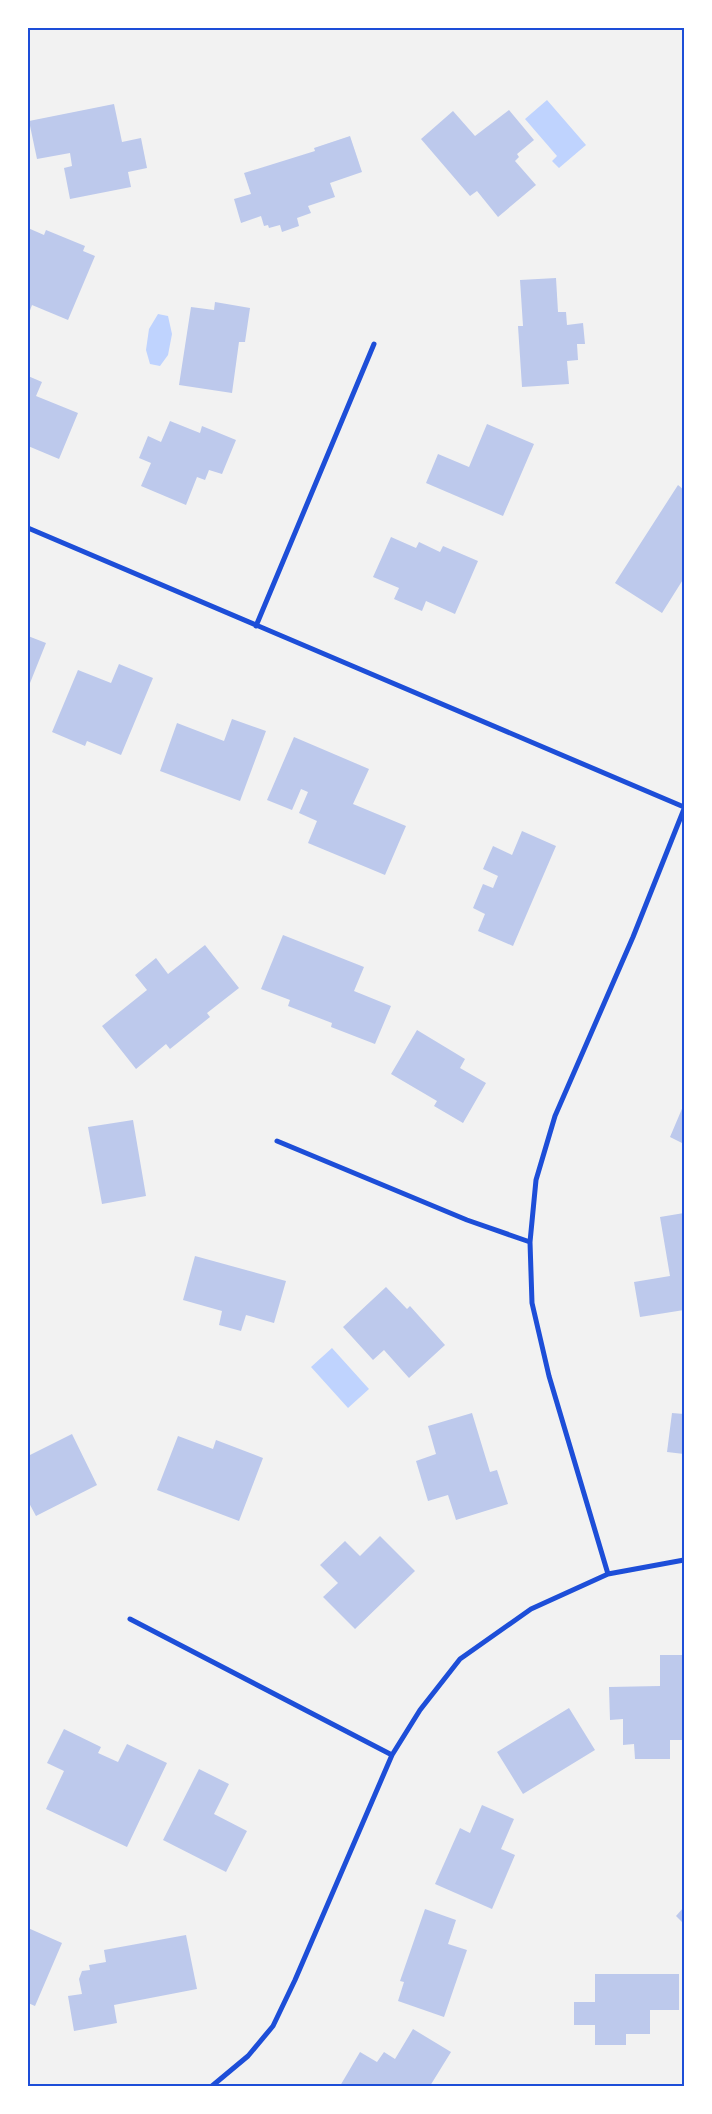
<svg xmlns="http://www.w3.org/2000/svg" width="712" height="2114" viewBox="0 0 712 2114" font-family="Mulish,sans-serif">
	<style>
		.water { fill: #bfd3fe }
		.building { fill: #bdc9ec }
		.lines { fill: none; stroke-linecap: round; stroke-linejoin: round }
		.minor { stroke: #1d4ed8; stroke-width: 5 }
		.neatline { fill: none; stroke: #1d4ed8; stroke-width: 2 }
	</style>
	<rect width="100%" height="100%" fill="#f2f2f2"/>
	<!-- water -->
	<path class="water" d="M547 100 586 145 559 168 552 161 557 156 525 119Z
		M158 314 168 316 172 334 168 355 160 366 150 364 146 350 149 329Z
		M332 1348 369 1389 348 1408 311 1367Z"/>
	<!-- building -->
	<path class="building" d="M114 104 122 142 141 138 147 168 128 172 131 187 70 199 64 168 72 166 70 153 37 159 29 121Z
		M509 110 534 140 517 154 519 157 515 161 536 185 498 217 477 191 470 196 421 139 453 111 475 136Z
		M350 136 362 172 330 183 335 197 308 206 311 213 297 218 299 226 282 232 280 225 269 228 268 225 264 226 261 216 241 223 234 199 251 194 244 173 315 151 314 148Z
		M28 228 44 235 46 230 85 246 83 251 95 256 68 320 32 305 28 316Z
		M556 278 558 312H566L567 325 583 323 585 344H577L578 360 567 361 569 384 522 387 518 326H523L520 280Z
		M215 302 250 308 245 342H239L232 393 179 385 191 307 214 310Z
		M28 376 42 382 36 396 78 413 59 459 28 446Z
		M170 421 200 433 202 426 236 440 222 474 209 470 205 480 197 477 186 505 141 486 151 463 139 458 148 436 161 442Z
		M487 424 534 444 503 516 426 483 438 454 469 467Z
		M678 485 684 490V578L662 613 615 583Z
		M391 537 416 548 419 542 440 552 443 546 478 561 455 614 426 601 422 611 394 599 399 588 373 577Z
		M28 636 46 643 28 688Z
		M119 664 153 678 121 755 87 741 85 746 52 732 78 670 111 683Z
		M232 719 266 731 240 801 160 771 177 723 224 741Z
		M294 737 369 769 353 804 406 826 385 875 308 843 317 821 299 813 308 792 301 789 292 810 267 800Z
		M522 831 556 846 513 946 478 931 485 914 473 908 483 884 493 888 498 876 483 869 493 846 512 855Z
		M283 935 364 967 354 991 391 1006 375 1044 331 1027 332 1023 288 1006 290 1000 261 989Z
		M205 945 239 988 207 1013 210 1017 170 1049 166 1044 136 1069 102 1026 147 990 135 975 156 958 168 974Z
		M417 1030 465 1059 460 1068 486 1083 463 1123 434 1106 437 1101 391 1074Z
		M684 1104V1144L670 1137Z
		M133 1120 146 1196 102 1204 88 1127Z
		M684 1213V1310L640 1317 634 1282 670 1276 660 1217Z
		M195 1256 286 1281 274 1323 246 1315 241 1331 219 1325 222 1311 183 1300Z
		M386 1287 407 1309 410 1306 445 1345 409 1378 384 1350 373 1360 343 1327Z
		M472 1413 490 1472 497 1470 508 1504 456 1520 448 1495 428 1501 416 1461 436 1454 428 1426Z
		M672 1413 684 1414V1454L667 1452Z
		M72 1434 97 1485 36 1516 29 1503 28 1504V1456Z
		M178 1436 213 1449 216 1440 263 1458 239 1521 157 1490Z
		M380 1536 415 1571 355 1629 323 1597 338 1583 320 1565 345 1541 360 1556Z
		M660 1655H684V1740H670V1759H635L634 1744 623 1745V1719L610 1720 609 1687 660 1686Z
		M569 1708 595 1750 523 1794 497 1752Z
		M64 1729 101 1747 98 1753 118 1762 127 1744 167 1763 127 1847 46 1809 64 1771 47 1763Z
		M199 1769 229 1784 214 1814 247 1831 226 1872 163 1840Z
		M482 1805 514 1819 501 1849 515 1855 492 1909 435 1884 460 1828 470 1833Z
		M684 1907V1924L676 1916Z
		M425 1909 456 1920 448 1944 467 1950 444 2017 398 2001 404 1982 400 1981Z
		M28 1928 62 1943 35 2006 28 2003Z
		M186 1935 197 1989 114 2005 117 2023 74 2031 68 1996 82 1994 79 1979 82 1971 90 1970 89 1965 106 1962 104 1950Z
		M595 1974H679V2010H650V2034H626V2045H595V2025H574V2002H595Z
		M413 2029 451 2052 430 2086 427 2085 426 2086H340L360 2052 377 2062 384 2052 395 2059Z"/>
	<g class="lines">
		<!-- minor -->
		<path class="minor" d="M28 528 684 807
			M256 626 374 344
			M277 1141 467 1220 530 1242
			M608 1574 549 1376 532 1303 530 1242 536 1180 555 1116 633 937 684 809
			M130 1619 392 1755
			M212 2086 248 2056 273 2026 295 1980 392 1755 420 1710 460 1659 531 1609 608 1574 684 1560"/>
	</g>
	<!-- border -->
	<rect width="712" height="2114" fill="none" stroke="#ffffff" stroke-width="58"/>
	<rect x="29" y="29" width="654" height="2056" class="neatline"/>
</svg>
